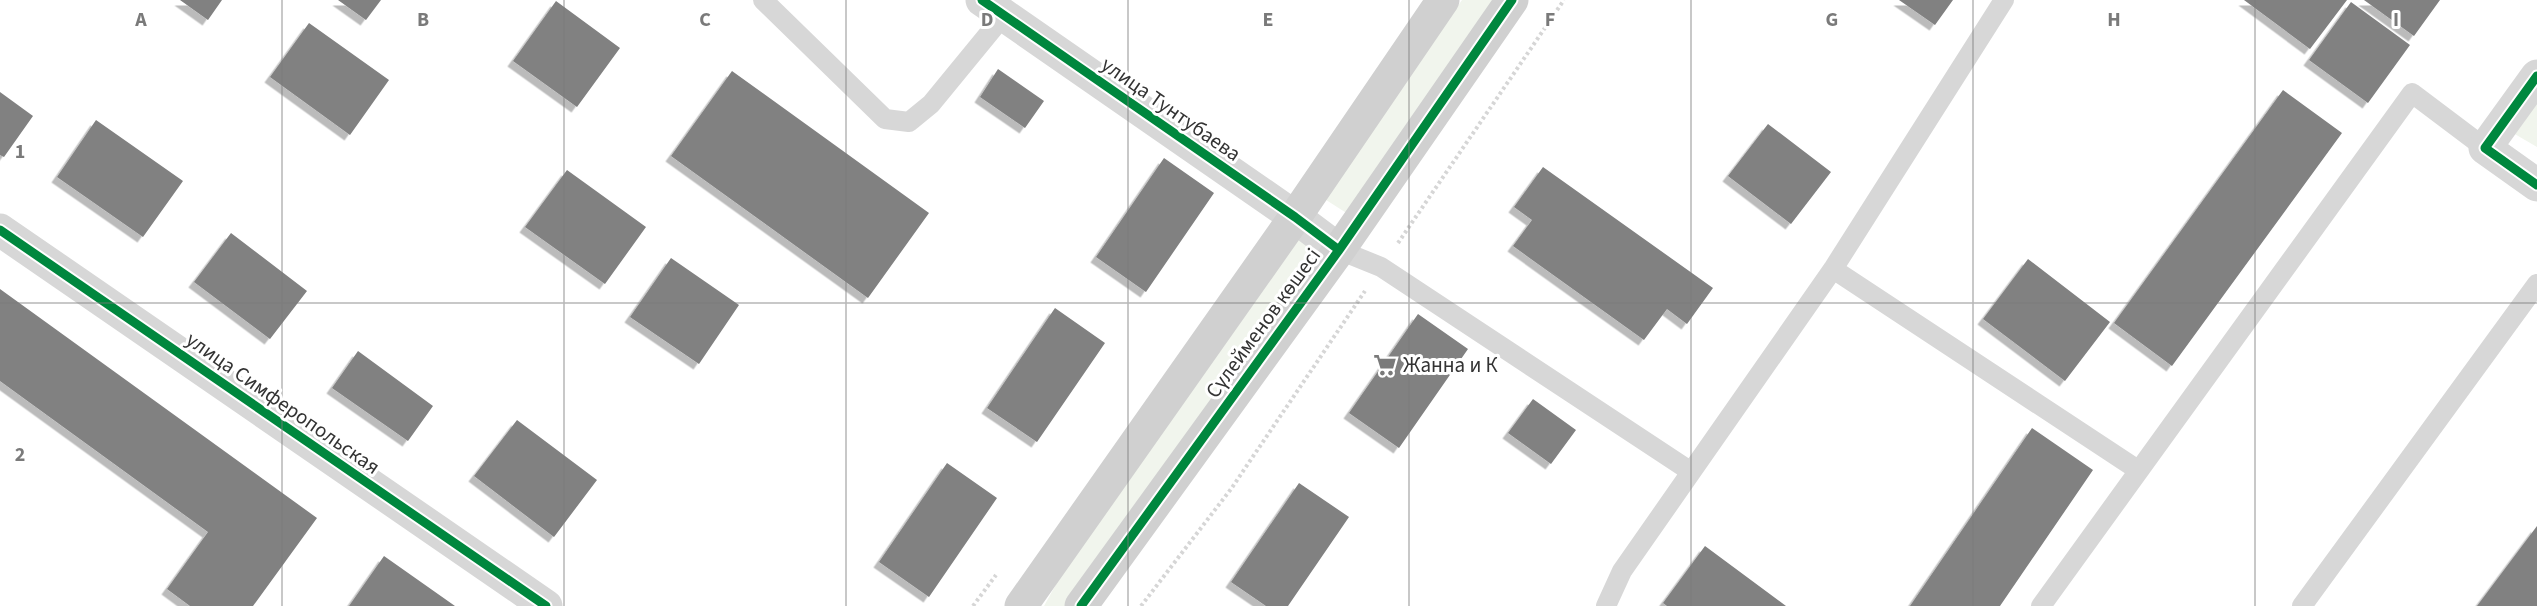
<svg xmlns="http://www.w3.org/2000/svg" width="2537" height="606" viewBox="0 0 2537 606" font-family="'Source Sans 3',sans-serif">
	<style>
		.green { fill: #f1f5ed }
		.building { fill: #818181; filter: url(#shadow) }
		.lines { fill: none; stroke-linecap: round; stroke-linejoin: round }
		.path { stroke: #d6d6d6; stroke-width: 4; stroke-dasharray: 3 3; stroke-linecap: butt }
		.lane { stroke: #d7d7d7; stroke-width: 20 }
		.street { stroke: #d7d7d7; stroke-width: 33 }
		.secondary { stroke: #d0d0d0; stroke-width: 33 }
		.cycleway-casing { stroke: #fff; stroke-width: 13 }
		.cycleway { stroke: #00873e; stroke-width: 9 }
		.grid { fill: none; stroke: #7a7a7a; stroke-width: 1.5; stroke-opacity: 0.55 }
		.labels { text-anchor: middle; stroke-width: 6; stroke-linejoin: round; paint-order: stroke }
		.street-label { font-size: 21px; fill: #333; stroke: #fff }
		.poi-label { font-size: 21px; fill: #333; stroke: #fff; text-anchor: start }
		.grid-label { font-size: 20px; text-anchor: middle; font-weight: bold; fill: #7a7a7a; stroke: #fff; stroke-width: 6; stroke-linejoin: round; paint-order: stroke }
	</style>
	<defs>
		<filter id="shadow"><feDropShadow dx="-5.5" dy="5.5" stdDeviation="0" flood-color="#0004"/></filter>
	</defs>
	<rect width="100%" height="100%" fill="#fff"/>
	<!-- green -->
	<path class="green" d="M1462 0H1499L1348 214 1323 198Z
		M2537 101V147L2513 133Z
		M1297 237 1321 255 1074 606H1044L1074 552Z"/>
	<!-- building -->
	<path class="building" d="M180 0H222L208 20Z
		M338 0H381L366 20Z
		M1899 0H1953L1935 25Z
		M2244 0H2347L2310 49Z
		M2364 0H2440L2414 36Z
		M556 1 620 48 577 107 513 61Z
		M2351 2 2410 45 2368 103 2309 60Z
		M309 23 389 80 350 135 270 77Z
		M998 69 1044 101 1025 128 980 97Z
		M732 71 929 213 868 298 671 156Z
		M2283 90 2342 133 2172 366 2114 323Z
		M0 92 33 116 4 157 0 155Z
		M96 120 183 181 143 237 57 177Z
		M1768 124 1831 172 1791 224 1728 176Z
		M1164 158 1214 193 1146 292 1096 257Z
		M1543 167 1713 288 1687 324 1667 309 1644 340 1513 246 1532 220 1514 207Z
		M567 170 646 227 605 284 525 227Z
		M231 233 307 291 270 339 194 282Z
		M671 258 739 305 699 364 630 317Z
		M2028 259 2110 322 2065 381 1983 319Z
		M0 289 317 518 253 606H190L167 589 208 532 0 381Z
		M1055 308 1105 343 1037 442 987 408Z
		M1418 314 1468 349 1399 448 1349 413Z
		M358 351 433 406 408 441 332 388Z
		M1533 399 1576 430 1551 464 1508 433Z
		M517 420 597 480 554 537 474 476Z
		M2032 428 2093 470 2000 606H1910Z
		M947 463 997 498 929 597 879 562Z
		M1299 483 1349 517 1288 606H1266L1231 582Z
		M2537 526V606H2477Z
		M1705 546 1786 606H1667L1663 603Z
		M384 556 455 606H349Z"/>
	<g class="lines">
		<!-- path -->
		<path class="path" d="M1398 243 1564 0
			M973 606 996 575
			M1141 606 1231 489 1365 291"/>
		<!-- lane -->
		<path class="lane" d="M763 0 885 119 909 122 931 104 1004 15
			M1339 250 1381 267 1690 471
			M1833 269 2138 470
			M1606 606 1622 571 1833 269 2004 0
			M2041 606 2412 93 2485 148
			M2302 606 2537 284"/>
		<!-- street -->
		<path class="street" d="M982 0 1295 217 1339 250
			M2537 76 2485 148 2537 185
			M0 230 546 606"/>
		<!-- secondary -->
		<path class="secondary" d="M1021 606 1295 217 1443 0
			M1081 606 1339 250 1512 0"/>
		<!-- cycleway casing -->
		<g class="cycleway-casing">
			<path id="cycleway" d="M982 0 1295 217 1339 250
				M2537 76 2485 148 2537 185
				M0 230 546 606
				M1081 606 1339 250 1512 0"/>
		</g>
		<!-- cycleway -->
		<use href="#cycleway" class="cycleway"/>
	</g>
	<!-- grid -->
	<path class="grid" d="M282 0V606M564 0V606M846 0V606M1128 0V606M1409 0V606M1691 0V606M1973 0V606M2255 0V606M0 303H2537"/>
	<!-- icons -->
	<defs>
		<g id="supermarket-bare" transform="scale(1.8)"><path d="M-6-5.5h2.5l.6 2H6L4.5 2H-2.5L-4.4-4H-6ZM-1.5 3.2a1.3 1.3 0 1 0 .1 0ZM3 3.2a1.3 1.3 0 1 0 .1 0Z" fill="#7a7a7a" stroke="#fff" stroke-width="2.5" paint-order="stroke"/></g>
	</defs>
	<g fill-rule="evenodd">
		<use href="#supermarket-bare" x="1385" y="365"/>
	</g>
	<g class="labels">
		<!-- street labels -->
		<g class="street-label">
			<text transform="translate(1171 109) rotate(35)" y="7">улица Тунтубаева</text>
			<text transform="translate(1263 323) rotate(-54)" y="7">Сүлейменов көшесі</text>
			<text transform="translate(283 403) rotate(35)" y="7">улица Симферопольская</text>
		</g>
		<!-- poi labels -->
		<g class="poi-label">
			<text x="1403" y="372">Жанна и К</text>
		</g>
	</g>
	<g class="grid-label">
		<text x="141" y="26">A</text>
		<text x="423" y="26">B</text>
		<text x="705" y="26">C</text>
		<text x="987" y="26">D</text>
		<text x="1268" y="26">E</text>
		<text x="1550" y="26">F</text>
		<text x="1832" y="26">G</text>
		<text x="2114" y="26">H</text>
		<text x="2396" y="26">I</text>
		<text x="20" y="158">1</text>
		<text x="20" y="461">2</text>
	</g>
</svg>
